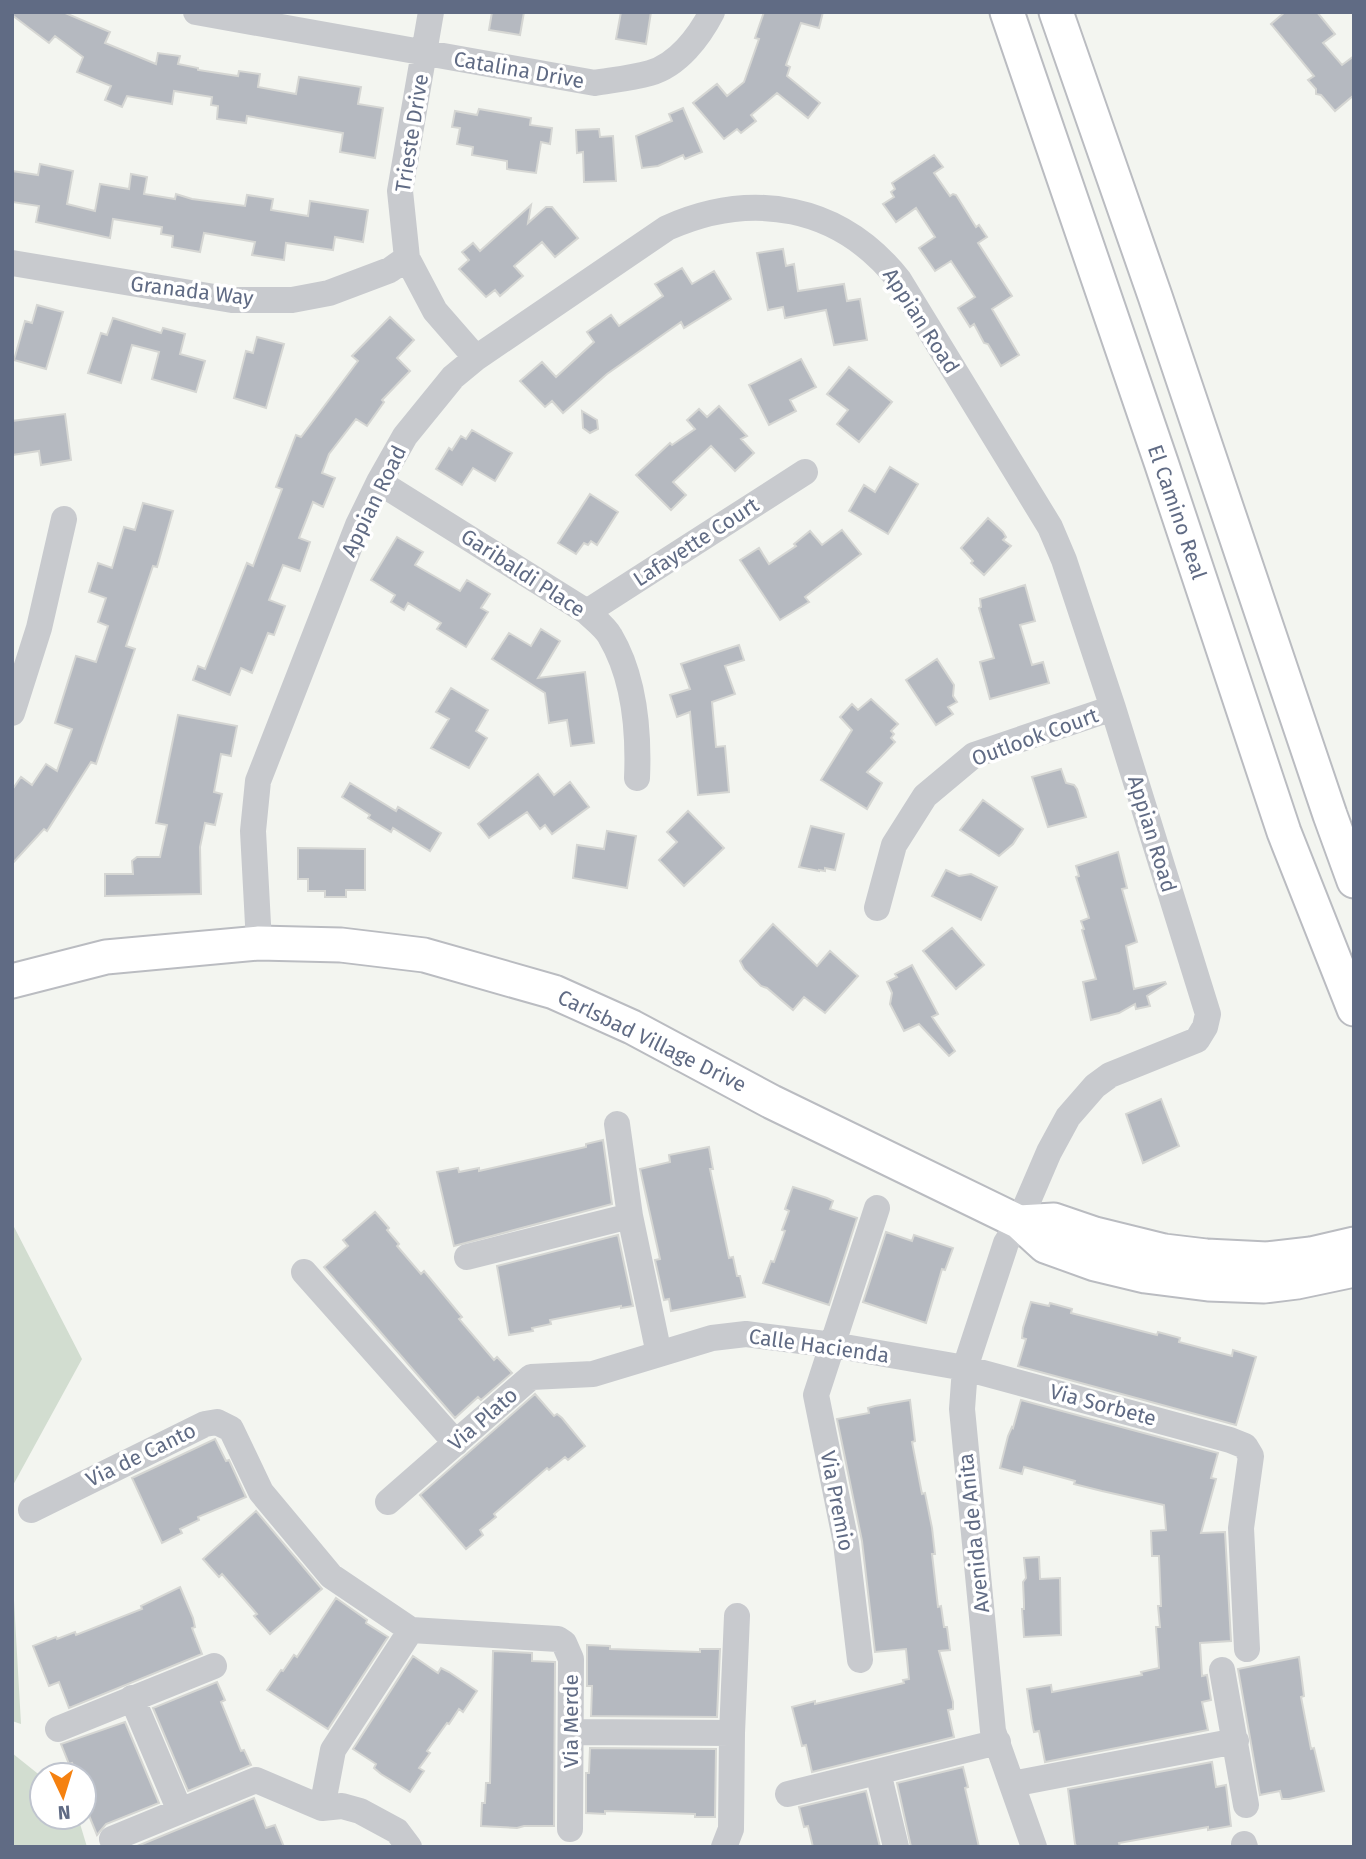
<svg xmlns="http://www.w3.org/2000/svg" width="1366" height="1859" viewBox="0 0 1366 1859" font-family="'Fira Sans',sans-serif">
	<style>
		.green { fill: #d2ddd0 }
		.building { fill: #b5b9c0; stroke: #d5d6d3; stroke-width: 2 }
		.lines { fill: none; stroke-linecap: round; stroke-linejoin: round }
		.major-casing { stroke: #babcc1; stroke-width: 37 }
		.minor { stroke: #c8cace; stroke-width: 26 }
		.major { stroke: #fff; stroke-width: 33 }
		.labels { text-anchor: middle; stroke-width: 7; stroke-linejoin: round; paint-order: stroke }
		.street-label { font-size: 21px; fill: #606b84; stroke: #fff }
	</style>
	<rect width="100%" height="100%" fill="#f3f5f0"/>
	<!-- green -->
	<path class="green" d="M12 1223 82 1359 12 1487Z
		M12 1573 13 1583 21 1724 12 1721Z
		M12 1753 42 1777V1817H78L87 1847H12Z"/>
	<!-- building -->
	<path class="building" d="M12 12H63L110 32 105 43 156 64 158 53 180 56 178 64 198 68V70L238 76 239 71 260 74 258 87 296 94 299 77 361 87 358 104 383 108 375 158 340 152 343 133 247 116 246 123 217 119 218 106 211 105 212 97 174 91 172 104 127 96 122 107 105 100 111 86 77 72 83 57 55 36 49 43 12 15Z
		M492 12H524L520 35 489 30Z
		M621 12H651L646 44 616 39Z
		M764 12H823L819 28 801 23 786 65 790 67 787 76 820 103 808 118 777 93 751 115 756 121 741 133 737 129 724 139 693 103 717 84 727 96 744 82 759 39 755 38Z
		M1285 12H1317L1335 34 1323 43 1342 65 1354 56V95L1335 111 1321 95 1316 94V89L1308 80 1314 76 1271 24Z
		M683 108 702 152 685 159 683 155 658 166 642 168 636 136 672 121 669 114Z
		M479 109 531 118 530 125 552 128 550 144 541 142 536 173 507 169V161L472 155 473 147 457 144 460 128 452 127 455 111 477 115Z
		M599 129 600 137 613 136 616 181 584 182 583 152 577 153 576 130Z
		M934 155 943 167 934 173 950 196 953 194 956 195 976 227 979 225 987 237 978 243 1012 296 992 309 1019 355 1001 366 988 344 984 343 974 324 970 327 958 308 975 297 951 261 935 271 919 248 935 237 916 208 896 222 883 204 894 197 891 192 895 189 892 183Z
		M40 164 73 171 67 204 95 211 100 184 129 189 131 174 147 177 144 194 175 199 176 194 192 199 245 206 247 195 273 199 271 210 308 216 310 201 368 210 363 242 335 237 333 250 286 243 284 260 252 255 255 242 204 233 200 252 172 247 173 236 161 234 162 227 113 219 110 238 36 222 39 206 12 202V171L38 175Z
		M531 205 528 223 546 207H552L578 238 555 257 542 242 514 266 523 276 500 296 495 290 486 297 459 269 469 260 462 252 473 243 480 251Z
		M783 249 786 266 794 264 798 291 844 284 847 301 860 299 867 340 834 345 826 310 785 318 783 307 768 310 757 253Z
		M682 268 692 284 714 271 731 299 684 328 681 322 607 374 563 413 552 401 545 407 520 381 542 362 556 377 594 342 587 332 611 315 619 326 663 296 655 284Z
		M37 305 63 312 46 369 14 360 25 321 32 323Z
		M390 317 414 340 397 358 410 371 382 400 384 402 367 426 356 419 329 454 322 473 335 478 323 507 313 502 299 538 310 542 300 571 283 565 269 600 285 606 274 635 268 633 252 673 241 668 230 695 193 680 198 666 205 669 247 563 253 566 282 489 276 487 296 435 301 437 358 361 352 356Z
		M113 318 161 333 163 328 185 334 180 354 205 361 196 392 152 379 159 352 132 345 121 383 88 373 101 333 107 335Z
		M257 337 284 344 266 408 234 398 246 351 253 353Z
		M801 359 816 387 790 400 796 411 769 425 749 385Z
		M849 367 892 402 859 442 837 424 848 410 827 394Z
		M719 406 747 436 741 439 754 453 735 471 711 446 673 482 686 495 671 510 636 475 670 443 672 445 695 429 687 420 699 409 707 417Z
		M582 411 597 420 598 429 590 433 583 428Z
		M65 414 71 460 41 465 39 451 12 455V421Z
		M472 430 512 453 495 481 473 468 462 485 436 469 449 448 452 450 461 436 466 439Z
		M890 467 918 484 888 534 849 511 864 485 875 492Z
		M590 494 618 512 597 545 591 541 588 545 584 543 576 554 558 543Z
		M143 503 173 511 157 567 153 566 126 646 135 649 96 764 91 762 47 831 44 829 12 864V790L21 777 32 785 46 764 57 771 72 729 55 723 76 656 96 662 108 626 98 622 106 598 89 592 98 563 112 568 124 527 135 530Z
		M988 518 1003 532 1006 537 1003 540 1011 546 984 575 971 563 973 561 961 548Z
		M842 530 861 554 805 597 809 602 780 620 740 560 759 548 769 564 796 546 794 544 810 531 822 545Z
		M397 537 423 552 415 565 460 591 467 580 490 594 481 608 488 612 466 647 437 629 441 623 408 603 404 610 391 602 395 595 371 580Z
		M1025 585 1035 621 1020 625 1032 665 1043 662 1049 683 990 699 980 662 994 658 979 608 981 607 980 599Z
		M541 629 560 641 538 678 585 672 594 743 571 746 567 720 549 723 545 693 492 659 509 633 531 646Z
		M739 645 744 660 725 666 735 694 712 702 716 747 725 746 729 792 698 795 690 712 677 717 670 695 690 689 681 664Z
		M937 659 954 685 953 696 957 702 948 707 953 714 936 725 906 680Z
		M451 688 488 710 476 731 487 738 469 768 431 748 449 719 436 712Z
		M871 699 898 724 891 731 894 734 891 738 895 742 867 772 882 783 867 809 821 780 852 730 840 717 852 704 858 710Z
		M178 715 237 726 231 756 221 754 214 792 222 794 215 825 205 823 200 847 201 894 105 896V874H133L132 861 137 857H160L167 825 156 823Z
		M1061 769 1066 783 1074 785 1077 789 1086 817 1048 827 1032 777Z
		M538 774 554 795 570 782 589 807 552 834 545 825 540 829 527 812 489 838 478 824Z
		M350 783 396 811 398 807 441 833 430 851 393 828 391 832 368 818 370 815 342 797Z
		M983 800 1023 829 1013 844 999 856 960 830Z
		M688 811 724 848 684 886 659 860 677 842 667 832Z
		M811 826 844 834 835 870 825 868V871L819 870V871L799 867Z
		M607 831 636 836 627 888 573 878 577 845 604 849Z
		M298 848 365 849V890H346V897H325V891H308V879H298Z
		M1118 852 1127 888 1122 889 1137 942 1126 946 1134 989 1165 982 1166 984 1147 996 1150 1006 1136 1009 1135 1004 1119 1013 1091 1020 1083 982 1096 979 1082 930 1084 929 1081 921 1089 918 1076 877 1079 876 1076 866Z
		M946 870 959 876 971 874 997 887 981 920 932 896Z
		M773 924 817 966 830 951 858 976 825 1013 804 997 793 1010 767 988 761 986 744 969 740 961Z
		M952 928 984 965 956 989 923 951Z
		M912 965 938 1014 932 1017 955 1051 949 1056 919 1024 904 1031 890 1004 892 993 887 982 897 977 895 974Z
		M1161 1099 1179 1146 1143 1163 1126 1114Z
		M603 1140 612 1204 454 1246 437 1172 458 1168 459 1172 479 1168V1171L586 1147V1144Z
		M709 1147 713 1169H710L729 1258 733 1257 737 1276H740L745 1297 671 1311 669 1299 664 1300 655 1260 660 1259 640 1169 670 1162 669 1155Z
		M793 1187 827 1198 833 1201 830 1209 857 1218 829 1305 763 1283 771 1261 774 1262 785 1231 782 1230 789 1211 785 1209Z
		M375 1212 389 1228 387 1230 399 1244 397 1246 421 1274 424 1271 438 1288 462 1317 459 1319 494 1360 497 1357 512 1373 481 1400 478 1397 455 1418 324 1267 348 1246 343 1240Z
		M886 1232 912 1241 914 1235 953 1248 945 1270 942 1269 926 1323 863 1302Z
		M618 1235 633 1306 621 1308V1306L550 1320 551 1324 532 1328 533 1331 509 1335 497 1266Z
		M1031 1302 1049 1306 1050 1303 1072 1309 1071 1313 1157 1335 1158 1332 1180 1338 1179 1342 1232 1356 1233 1350 1256 1357 1236 1425 1018 1366 1026 1339 1022 1338 1023 1328Z
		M535 1394 554 1416 557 1414 562 1418 585 1446 568 1460 565 1457 549 1470 547 1468 494 1514 496 1517 480 1530 483 1535 466 1549 420 1495Z
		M910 1400 915 1441 912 1442 922 1494 925 1493 932 1528 935 1554H932L938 1607 941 1606 944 1627H947L950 1650 939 1651 953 1702V1709L948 1710 954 1737 812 1772 806 1745 802 1746 792 1707 815 1701V1704L904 1683 903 1680 909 1679 906 1649 875 1652 862 1541 837 1419 869 1413 868 1408 875 1406Z
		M1021 1400 1218 1453 1211 1478 1216 1479 1201 1533 1225 1532 1231 1641 1200 1643 1202 1676 1207 1675 1211 1700 1202 1702 1208 1730 1045 1762 1039 1731 1034 1732 1032 1723 1027 1689 1051 1685 1052 1692 1142 1675 1141 1672 1159 1668 1156 1627H1160L1158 1606H1161L1159 1556H1152L1151 1531 1166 1530 1164 1505 1102 1491 1074 1484 1075 1481 1024 1467 1022 1474 1000 1468 1008 1436 1012 1427 1013 1428Z
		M215 1439 226 1461 229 1460 246 1497 198 1517 199 1520 180 1529 182 1533 162 1543 132 1478Z
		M256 1511 322 1589 270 1634 254 1616 257 1614 222 1574 219 1577 203 1559Z
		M1039 1557 1040 1579 1060 1578 1061 1635 1024 1637 1022 1609H1024V1603L1023 1582 1026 1578 1024 1558Z
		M180 1587 193 1618 195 1627 192 1628 202 1654 69 1708 59 1682 49 1686 33 1646 56 1637 57 1639 75 1632 76 1635 142 1609 141 1606Z
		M336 1598 367 1620 366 1623 388 1637 328 1729 267 1690 281 1670 283 1671 294 1655 297 1657Z
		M587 1645 610 1646V1649L700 1652V1649H720L717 1717 591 1716 592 1686H587Z
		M493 1651 532 1653V1661L555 1662 554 1826H524L517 1828 481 1826 482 1803H485L486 1783H490Z
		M413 1656 438 1673 441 1668 449 1672 477 1691 463 1712 459 1709 449 1724 447 1723 427 1751 430 1753 419 1768 424 1771 410 1792 381 1774 374 1768 376 1764 353 1749Z
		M1299 1657 1304 1696 1301 1697 1311 1749 1314 1748 1324 1791 1289 1799H1282L1280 1791 1260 1795 1238 1669Z
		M217 1682 225 1700 221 1702 241 1751 244 1750 251 1765 188 1791 153 1708Z
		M125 1722 159 1803 106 1824 97 1835 88 1813 92 1811 84 1793V1775H77L72 1763 69 1764 61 1744Z
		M590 1748 716 1749 715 1817H695V1814L605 1811V1814L586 1813V1773H589Z
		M1212 1762 1216 1787 1226 1785 1231 1826 1208 1830V1827L1119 1843 1120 1847H1077L1075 1844 1068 1789Z
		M963 1767 968 1787 965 1788 979 1847H911L897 1783Z
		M866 1791 880 1847H813L808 1826 804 1827 799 1807Z
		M254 1798 266 1828 275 1825 284 1847H135Z"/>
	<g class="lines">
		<!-- major casing -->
		<g class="major-casing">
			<path id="major" d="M1007 12 1161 462 1284 832 1354 1009
				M1056 12 1155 296 1330 815 1354 881
				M12 981 106 957 259 943 341 945 424 955 554 992 632 1027 772 1102 1019 1222 1045 1246 1095 1264 1145 1276 1208 1284 1264 1286 1297 1282 1354 1270
				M1019 1222 1054 1220 1095 1234 1164 1251 1206 1256 1267 1259 1311 1254 1354 1244"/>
		</g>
		<!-- minor -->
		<path class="minor" d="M196 12 595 83C613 80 632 78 650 73 678 65 699 37 712 12
			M431 12 400 191 407 258 435 311 476 358
			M12 263 232 300H292L329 293 390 270 407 258
			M379 482 587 612C595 620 605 627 610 636 635 678 639 731 637 778
			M587 612 805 472
			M12 713 39 628 64 519
			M877 908 894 845 925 796 974 755 1113 708
			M259 943 253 831 258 781 358 525 379 482 405 436 453 377 476 358 667 228C752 190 840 205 899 280L1050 527 1064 560 1113 708 1208 1014 1205 1027 1197 1040 1110 1075 1095 1086 1068 1117 1049 1152 1019 1222 1006 1243 965 1368 962 1409 993 1731 1034 1847
			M617 1124 630 1216 659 1354
			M467 1257 630 1216
			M304 1272 456 1443
			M388 1502 531 1377 593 1374 712 1338 746 1334 833 1345 965 1368 1230 1440 1245 1446 1251 1456 1241 1528 1247 1649
			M31 1510 205 1424 217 1422 231 1429 261 1492 331 1576 411 1630
			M411 1630 558 1639 564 1643 571 1659 570 1829
			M860 1660 846 1543 816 1395 877 1208
			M1222 1670 1246 1805
			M132 1698 180 1811
			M58 1729 214 1666
			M571 1732 732 1733
			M878 1772 896 1847
			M1012 1784 1236 1741
			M788 1794 998 1742
			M322 1808 333 1750 411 1630
			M112 1839 256 1780 322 1808 342 1806 360 1811 397 1831 409 1847
			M1244 1844 1245 1847
			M724 1847 731 1829 732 1733 737 1616"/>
		<!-- major -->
		<use href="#major" class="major"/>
	</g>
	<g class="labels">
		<!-- street labels -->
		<g class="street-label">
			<text transform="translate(519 70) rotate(10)" y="7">Catalina Drive</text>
			<text transform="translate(412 133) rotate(-81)" y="7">Trieste Drive</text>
			<text transform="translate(192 291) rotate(7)" y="7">Granada Way</text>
			<text transform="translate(921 321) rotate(57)" y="7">Appian Road</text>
			<text transform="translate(374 501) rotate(-64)" y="7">Appian Road</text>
			<text transform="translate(1177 512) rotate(71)" y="7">El Camino Real</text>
			<text transform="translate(696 542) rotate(-33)" y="7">Lafayette Court</text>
			<text transform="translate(523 573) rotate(33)" y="7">Garibaldi Place</text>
			<text transform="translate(1035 737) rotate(-20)" y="7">Outlook Court</text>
			<text transform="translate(1152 834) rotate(73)" y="7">Appian Road</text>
			<text transform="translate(652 1041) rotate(26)" y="7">Carlsbad Village Drive</text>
			<text transform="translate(819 1346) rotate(8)" y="7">Calle Hacienda</text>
			<text transform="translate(1103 1405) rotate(15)" y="7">Via Sorbete</text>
			<text transform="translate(483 1419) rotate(-41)" y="7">Via Plato</text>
			<text transform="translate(141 1455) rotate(-26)" y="7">Via de Canto</text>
			<text transform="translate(837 1501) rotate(79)" y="7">Via Premio</text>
			<text transform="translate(974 1533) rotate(-96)" y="7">Avenida de Anita</text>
			<text transform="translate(571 1721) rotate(-90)" y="7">Via Merde</text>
		</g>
	</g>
	<!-- border -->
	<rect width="1366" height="1859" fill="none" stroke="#606b84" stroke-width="28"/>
	<!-- north arrow -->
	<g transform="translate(63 1796) rotate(176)"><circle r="33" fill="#ffffff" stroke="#bfc4ce" stroke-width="2"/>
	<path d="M0-5L12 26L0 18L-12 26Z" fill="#f58110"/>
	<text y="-10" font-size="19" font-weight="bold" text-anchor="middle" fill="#606b84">N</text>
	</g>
</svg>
